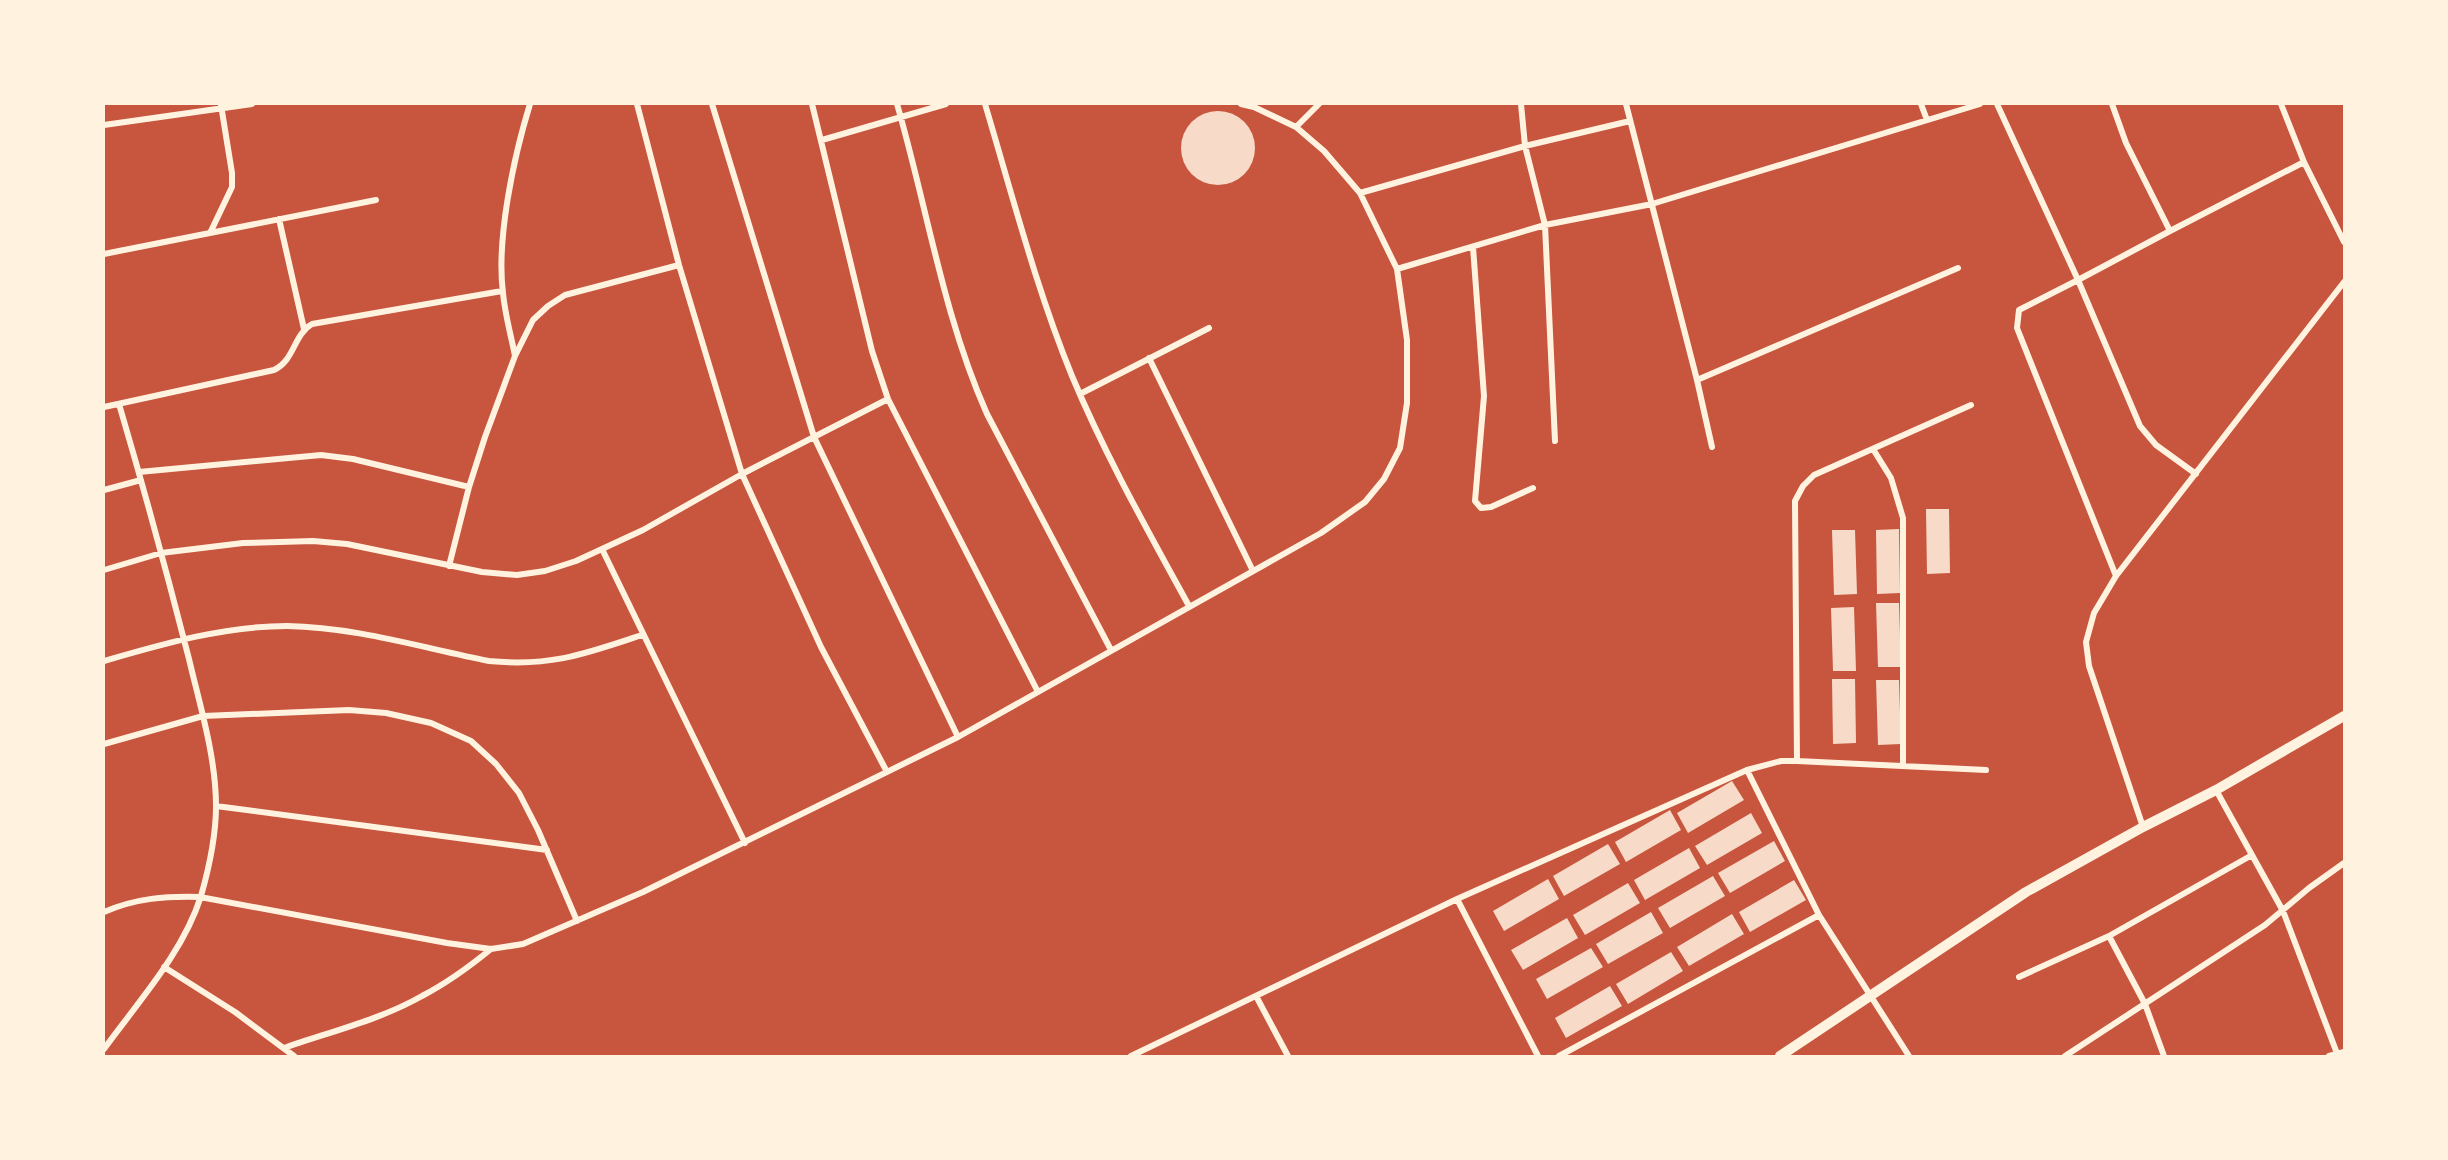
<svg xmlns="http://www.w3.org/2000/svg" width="2448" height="1160" viewBox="0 0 2448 1160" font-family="Raleway,sans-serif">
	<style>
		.building { fill: #f7dbc8 }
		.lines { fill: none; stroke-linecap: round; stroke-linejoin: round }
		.minor { stroke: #fff3e0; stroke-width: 6 }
		.tertiary { stroke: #fff3e0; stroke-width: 10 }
	</style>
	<rect width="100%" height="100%" fill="#c8553d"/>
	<!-- building -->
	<path class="building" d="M1181 148a37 37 0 1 1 74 0a37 37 0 1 1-74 0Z
		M1926 509H1949L1950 573 1927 574Z
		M1899 529 1900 593 1877 594 1876 530Z
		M1832 530H1855L1857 594 1834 595Z
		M1876 603H1899L1901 667H1878Z
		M1854 607 1856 671H1833L1831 608Z
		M1832 679H1855L1856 743 1833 744Z
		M1876 680H1899L1901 744 1878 745Z
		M1732 781 1744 800 1688 833 1677 813Z
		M1670 810 1681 830 1626 862 1615 842Z
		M1751 813 1762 833 1707 865 1695 846Z
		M1774 841 1785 861 1730 893 1718 873Z
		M1608 844 1620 864 1564 896 1553 876Z
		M1689 848 1700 868 1645 900 1634 880Z
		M1713 876 1725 896 1670 928 1658 908Z
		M1548 879 1559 899 1504 931 1493 911Z
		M1794 880 1806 900 1750 932 1739 912Z
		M1628 883 1640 903 1585 935 1573 915Z
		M1651 912 1663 933 1608 964 1596 944Z
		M1732 914 1744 934 1689 966 1677 947Z
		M1567 918 1578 938 1523 970 1511 950Z
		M1591 948 1603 967 1547 999 1536 979Z
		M1671 952 1683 971 1628 1004 1616 984Z
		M1610 986 1622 1006 1566 1038 1555 1018Z"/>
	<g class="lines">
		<!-- minor -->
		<path class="minor" d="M637 104 679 265 742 474 821 647 887 772
			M712 104 814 437 958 737
			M812 104 872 351 888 399 1038 692
			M897 104C927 207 943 315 987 414L1111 650
			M985 104C1012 194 1036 288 1072 376 1105 455 1148 531 1189 606
			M1626 104 1697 380 1712 447
			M1921 104 1927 120
			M1997 104 2078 280 2019 310 2017 328 2116 576
			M2112 104 2126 143 2170 231 2304 162
			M2281 104 2304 162 2344 242
			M104 125 252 104
			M1296 127 1319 104
			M822 140 946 104
			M1360 193 1525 146 1521 104
			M279 219 304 329
			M211 231 232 187V173L221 105
			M2170 231 2078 280 2140 426 2156 445 2196 474
			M1473 247 1484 396 1475 501 1481 508 1491 507 1533 488
			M104 254 376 200
			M1397 269 1545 225 1652 204 1980 104
			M515 356C511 335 505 315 503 293 496 239 514 156 530 104
			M1149 358 1253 571
			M1697 380 1958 268
			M1080 394 1209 328
			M104 407 274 370C295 360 293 335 312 324L502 291
			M1555 441 1545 225 1525 146 1630 121
			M1873 449 1891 478 1903 518V766
			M139 472 321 455 353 459 469 487
			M104 490 141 480
			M602 549 745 843
			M449 566 469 487 485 437 515 356 533 320 548 306 565 295 679 265
			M104 570 161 553 243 543 313 541 347 544 482 572 517 575 545 571 576 561 643 530 742 474 888 399
			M104 661C163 644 224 626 287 626 355 627 423 648 489 661 551 667 585 654 642 635
			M104 744 203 716 349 710 386 713 431 723 471 741 496 764 519 793 538 830 577 921
			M1797 761 1795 501 1803 486 1814 475 1971 405
			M1747 770 1781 761H1797L1986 770
			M2216 790 2283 911 2338 1056
			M216 806 547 850
			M2143 827 2089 666 2086 642 2094 613 2116 576 2344 282
			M1457 899 1538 1056
			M104 912C136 898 166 896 200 897L447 943 491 949 523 944 643 892 958 737 1321 533 1365 502 1384 479 1400 448 1407 403V340L1397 269 1360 193 1324 151 1296 127 1254 107 1241 104
			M164 967 235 1012 294 1056
			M2019 977 2109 936
			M1256 996 1288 1056
			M284 1048C329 1032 380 1020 422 996 447 983 469 967 491 949
			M104 1049C138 1002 183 953 201 896 209 868 216 836 216 806 216 757 200 706 189 659 167 573 144 489 119 404
			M1131 1056 1457 899 1747 770 1819 915 1909 1056
			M1559 1056 1819 915
			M2065 1056 2265 925 2309 888 2344 863
			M2164 1056 2145 1004 2109 936 2252 855
			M2329 1056 2344 1052"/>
		<!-- tertiary -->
		<path class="tertiary" d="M1780 1056 2026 892 2143 827 2216 790 2344 716"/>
	</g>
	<!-- border -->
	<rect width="2448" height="1160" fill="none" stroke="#fff3e0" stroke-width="210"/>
</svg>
